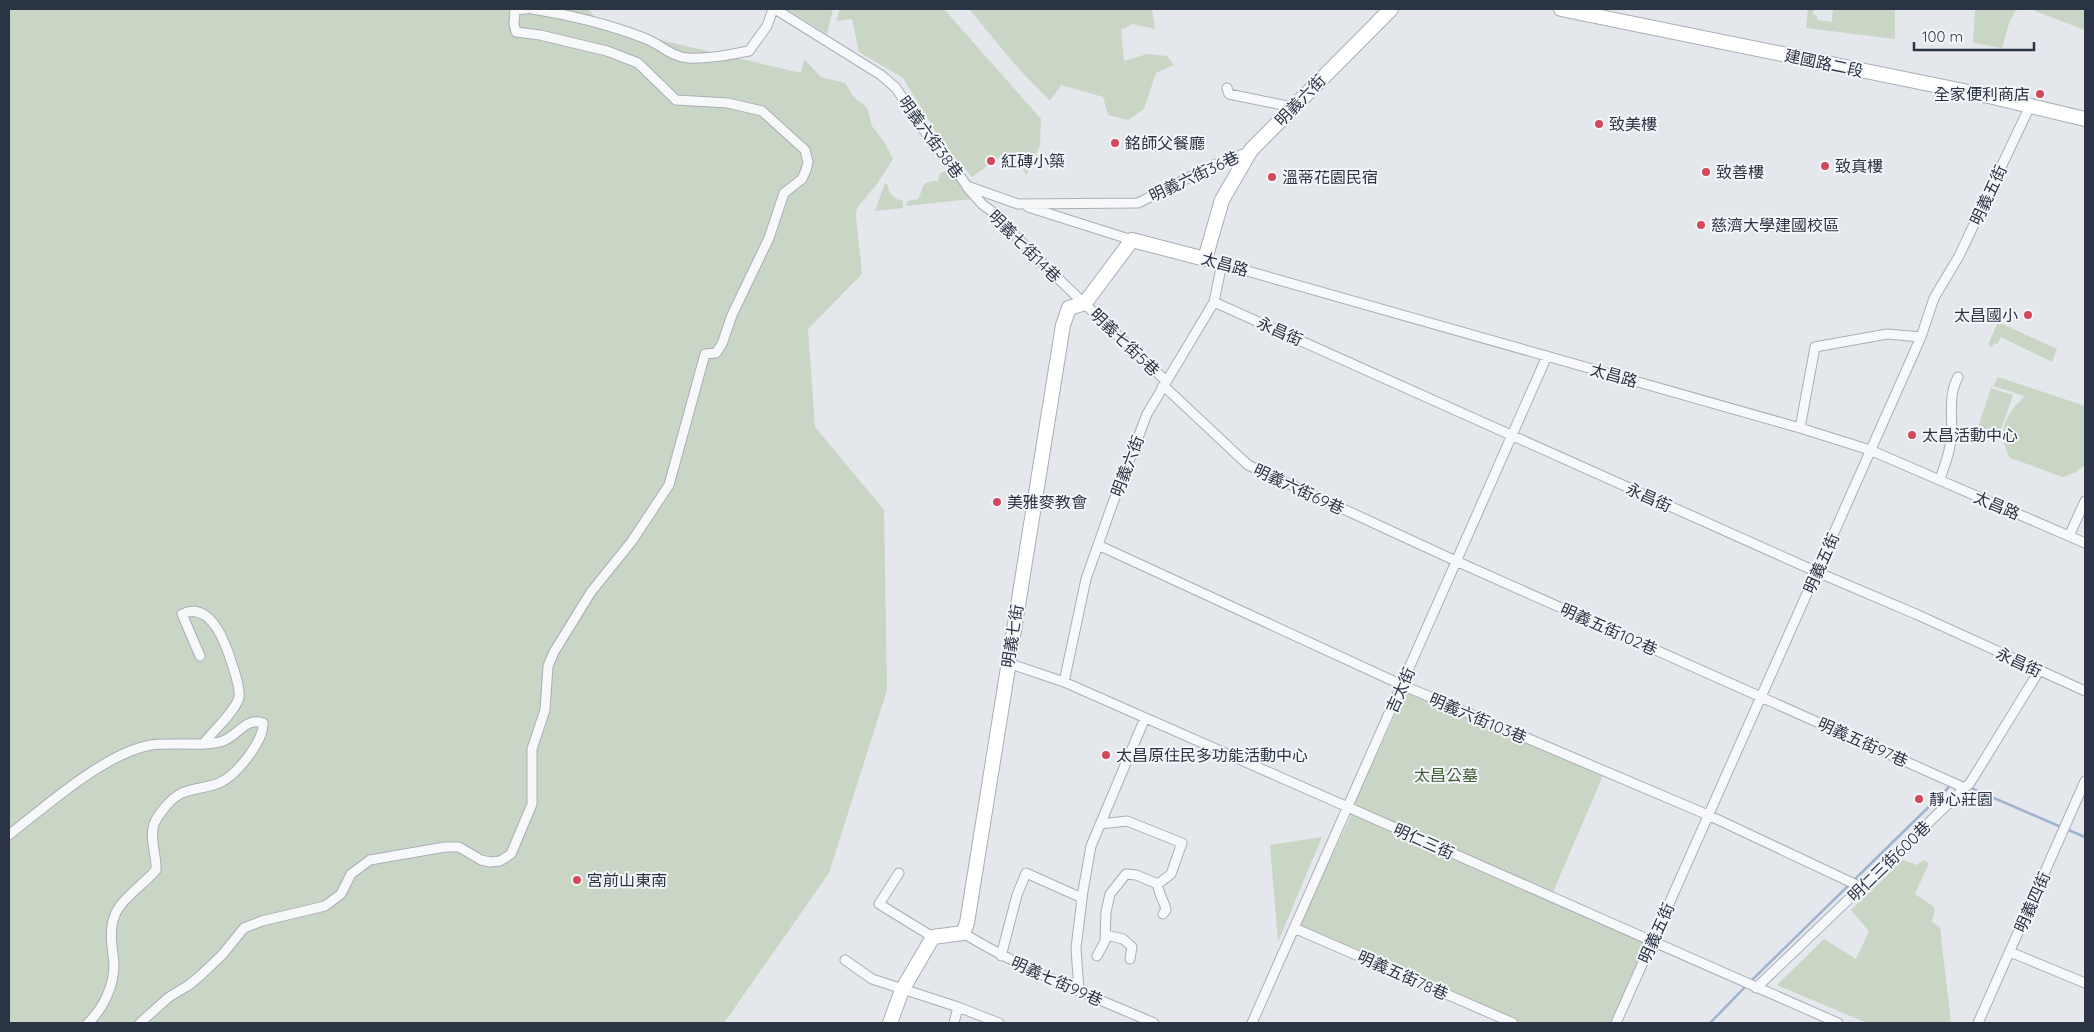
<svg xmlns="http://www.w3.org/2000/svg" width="2094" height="1032" viewBox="0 0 2094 1032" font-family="Quicksand,'Noto Sans TC',sans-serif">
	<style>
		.green { fill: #c9d6c5 }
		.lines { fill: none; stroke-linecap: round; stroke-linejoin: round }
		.stream { stroke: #9fb4cc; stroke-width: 2.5 }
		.street-casing { stroke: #a9aeb7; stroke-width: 11 }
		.secondary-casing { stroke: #a9aeb7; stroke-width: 16 }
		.street { stroke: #f7f8fa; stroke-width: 9 }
		.secondary { stroke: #fff; stroke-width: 14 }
		.poi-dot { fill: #d1495b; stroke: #f4f6f9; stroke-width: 2 }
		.labels { text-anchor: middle; stroke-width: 4; stroke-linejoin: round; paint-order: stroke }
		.street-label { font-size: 16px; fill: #2b3445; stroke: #f4f6f9 }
		.poi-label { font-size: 16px; fill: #2b3445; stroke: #f4f6f9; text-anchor: start }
		.park-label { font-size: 16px; fill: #3f6138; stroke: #f4f6f9 }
	</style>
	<rect width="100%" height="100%" fill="#e4e7ec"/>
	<!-- green -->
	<path class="green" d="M9 9H588L604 27 801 73 804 59 821 77 845 83 853 96 867 108 872 126 885 143 893 159 877 184 857 208 856 216 862 274 808 329 815 427 884 510 887 690 829 873 724 1023H9Z
		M786 9H833L827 34Z
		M840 9H944L1041 119 1040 145 1026 176 1020 157 1005 153 972 177 944 145 903 78 859 52 852 19 836 21Z
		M969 9H1152L1155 29 1133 24 1121 30 1124 61 1147 54 1167 56 1174 65 1156 73 1144 109 1128 120 1108 115 1103 97 1061 85 1050 101 1017 67Z
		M1808 9H1814L1813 15H1817V20L1832 22 1833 9H1895V39L1806 28Z
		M1975 9H2017L2010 20 2002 48 1973 43Z
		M2035 9H2085V30L2035 11Z
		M949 170 972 199 906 206 908 201 918 199C925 187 919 181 938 181L940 173Z
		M885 183 888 185C888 193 895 200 903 201V208L875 211Z
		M1998 322 2057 349 2052 362 2001 337 1997 344 1994 343 1992 347 1988 345Z
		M1998 377 2085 406V465L2076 472 2063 477 2010 458C1996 431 2005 415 2025 396L1993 386Z
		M1991 388 2013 395 1999 435 1978 427Z
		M1409 685 1605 771 1553 892 1352 807Z
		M1352 814 1649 942 1614 1023H1522L1298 927Z
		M1322 837 1278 942 1270 845Z
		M1903 860 1917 865 1923 860 1929 863 1915 894 1935 908 1932 922 1940 927 1951 1023H1867L1777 985 1824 939 1856 959 1869 931 1851 910Z"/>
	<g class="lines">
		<!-- stream -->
		<path class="stream" d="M1971 788 2061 827
			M2066 829 2085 837
			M1751 981 1950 786
			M1710 1023 1747 985"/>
		<!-- street casing -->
		<g class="street-casing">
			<path id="street" d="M532 9C570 15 608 24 644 38 659 43 671 57 688 58 709 59 729 55 749 51L767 26 773 9
				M775 9 881 75 896 88 936 148 952 165 967 186 1018 204 1138 203 1212 166 1251 151
				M1227 88 1229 94 1292 107
				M967 187 982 204 994 213C1048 272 1108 325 1166 381
				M1028 207 1132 240
				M1205 259 1800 428 1870 450 2085 543
				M1214 302 1817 572 1918 615 2085 691
				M1162 387 1167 389 1248 465 1456 561 1965 788
				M1800 428 1815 347 1887 334 1921 337
				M1940 480C1943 469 1948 458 1950 446 1955 423 1946 399 1958 377
				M2069 536 2085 501
				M1098 545 1402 685 1708 815 1861 887
				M200 656 182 614C212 600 227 647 233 667 236 676 240 689 239 697 236 711 213 731 204 743
				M1008 663 1064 682 1838 1023
				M1064 682 1086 579 1111 508 1147 414 1214 302 1222 263
				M1100 824 1127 821 1182 843 1171 874 1158 884C1158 894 1164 900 1166 910L1163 914
				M9 835C46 806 105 753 151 745 171 742 207 747 223 741 238 736 245 717 263 723 264 741 236 776 219 783 207 788 194 788 182 793 171 798 159 813 154 824 149 838 157 856 156 870 145 883 120 900 115 915 108 931 113 949 114 965 114 986 103 1009 88 1023
				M899 873 879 904 933 937
				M1294 928 1513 1023
				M963 933C1024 970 1089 995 1154 1023
				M1106 935 1123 939 1132 947 1130 959
				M2010 952 2085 983
				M1001 956 1017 895 1026 873 1082 898
				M1097 956 1105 941 1106 912 1110 894 1126 874 1136 875 1158 884
				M845 960 872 979 958 1007 999 1023
				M1756 988 1970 783 2039 671
				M1079 991 1076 948 1083 891 1091 846 1145 718
				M140 1023 169 997 189 985 201 975 222 955 244 928 262 921 325 906 341 894 351 874 370 860 445 847H459L481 860 490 862 500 861 511 854 532 804V749L545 710 548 666 554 652 591 592 632 541 669 485 705 354 716 353 722 344 732 315 769 238 784 193 802 179 806 170 808 162 805 150 762 111 728 103 676 100 638 63 607 51 540 35 516 32 514 24 515 10 526 9
				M954 1023 958 1007
				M1252 1023 1547 356
				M1616 1023 1921 337 1934 298 1959 256 2030 106
				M1978 1023 2085 781"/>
		</g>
		<!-- secondary casing -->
		<g class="secondary-casing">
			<path id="secondary" d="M1561 9 1993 97 2085 119
				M890 1023 902 990 933 937 963 933 967 923 1063 325 1069 308 1085 303 1132 240 1205 259 1222 200 1251 150 1391 9"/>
		</g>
		<!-- street -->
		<use href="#street" class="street"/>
		<!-- secondary -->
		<use href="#secondary" class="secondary"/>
	</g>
	<!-- markers -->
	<g class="poi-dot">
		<circle cx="2040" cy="94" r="5"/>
		<circle cx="1599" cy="124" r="5"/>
		<circle cx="1115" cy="143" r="5"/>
		<circle cx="991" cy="161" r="5"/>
		<circle cx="1825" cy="166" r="5"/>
		<circle cx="1706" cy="172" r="5"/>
		<circle cx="1272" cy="177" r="5"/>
		<circle cx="1701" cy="225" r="5"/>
		<circle cx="2028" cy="315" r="5"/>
		<circle cx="1912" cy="435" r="5"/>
		<circle cx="997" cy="502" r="5"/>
		<circle cx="1106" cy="755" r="5"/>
		<circle cx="1919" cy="799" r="5"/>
		<circle cx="577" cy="880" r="5"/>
	</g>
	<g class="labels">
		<!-- street labels -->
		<g class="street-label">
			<text transform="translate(1824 63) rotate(12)" y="6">建國路二段</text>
			<text transform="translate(1300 100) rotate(-46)" y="6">明義六街</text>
			<text transform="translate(931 137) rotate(54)" y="6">明義六街38巷</text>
			<text transform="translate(1194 176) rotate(-25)" y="6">明義六街36巷</text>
			<text transform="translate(1988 195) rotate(-65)" y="6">明義五街</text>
			<text transform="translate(1025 246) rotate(45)" y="6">明義七街14巷</text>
			<text transform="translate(1225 264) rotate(16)" y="6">太昌路</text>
			<text transform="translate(1280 331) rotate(24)" y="6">永昌街</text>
			<text transform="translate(1125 342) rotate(44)" y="6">明義七街5巷</text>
			<text transform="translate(1614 375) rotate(16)" y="6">太昌路</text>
			<text transform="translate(1127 466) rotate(-69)" y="6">明義六街</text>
			<text transform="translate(1299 489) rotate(25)" y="6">明義六街69巷</text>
			<text transform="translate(1649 497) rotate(24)" y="6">永昌街</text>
			<text transform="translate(1997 505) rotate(23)" y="6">太昌路</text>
			<text transform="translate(1821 563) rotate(-66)" y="6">明義五街</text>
			<text transform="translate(1609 629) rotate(24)" y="6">明義五街102巷</text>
			<text transform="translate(1012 636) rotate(-81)" y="6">明義七街</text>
			<text transform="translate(2019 662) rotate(25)" y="6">永昌街</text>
			<text transform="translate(1400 690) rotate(-66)" y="6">吉太街</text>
			<text transform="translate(1478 718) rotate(23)" y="6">明義六街103巷</text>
			<text transform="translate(1863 742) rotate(24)" y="6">明義五街97巷</text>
			<text transform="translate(1424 841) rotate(24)" y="6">明仁三街</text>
			<text transform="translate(1889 861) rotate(-44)" y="6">明仁三街600巷</text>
			<text transform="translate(2032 902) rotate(-66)" y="6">明義四街</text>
			<text transform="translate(1656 933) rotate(-66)" y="6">明義五街</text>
			<text transform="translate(1403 975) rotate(24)" y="6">明義五街78巷</text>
			<text transform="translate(1057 981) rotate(24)" y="6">明義七街99巷</text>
		</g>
		<!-- poi labels -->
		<g class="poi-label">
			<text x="2030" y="100" text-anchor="end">全家便利商店</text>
			<text x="1609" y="130">致美樓</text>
			<text x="1125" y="149">銘師父餐廳</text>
			<text x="1001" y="167">紅磚小築</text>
			<text x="1835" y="172">致真樓</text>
			<text x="1716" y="178">致善樓</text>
			<text x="1282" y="183">溫蒂花園民宿</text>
			<text x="1711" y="231">慈濟大學建國校區</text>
			<text x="2018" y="321" text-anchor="end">太昌國小</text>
			<text x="1922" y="441">太昌活動中心</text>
			<text x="1007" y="508">美雅麥教會</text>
			<text x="1116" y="761">太昌原住民多功能活動中心</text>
			<text x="1929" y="805">靜心莊園</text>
			<text x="587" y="886">宮前山東南</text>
		</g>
		<!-- park labels -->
		<g class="park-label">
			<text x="1446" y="781">太昌公墓</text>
		</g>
	</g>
	<!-- border -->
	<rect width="2094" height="1032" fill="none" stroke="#2b3445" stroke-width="20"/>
	<!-- scale -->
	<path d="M1914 42v8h120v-8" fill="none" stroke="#2b3445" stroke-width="2.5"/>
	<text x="1922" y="42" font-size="15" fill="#2b3445" stroke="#f4f6f9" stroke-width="4" paint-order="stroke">100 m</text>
</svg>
